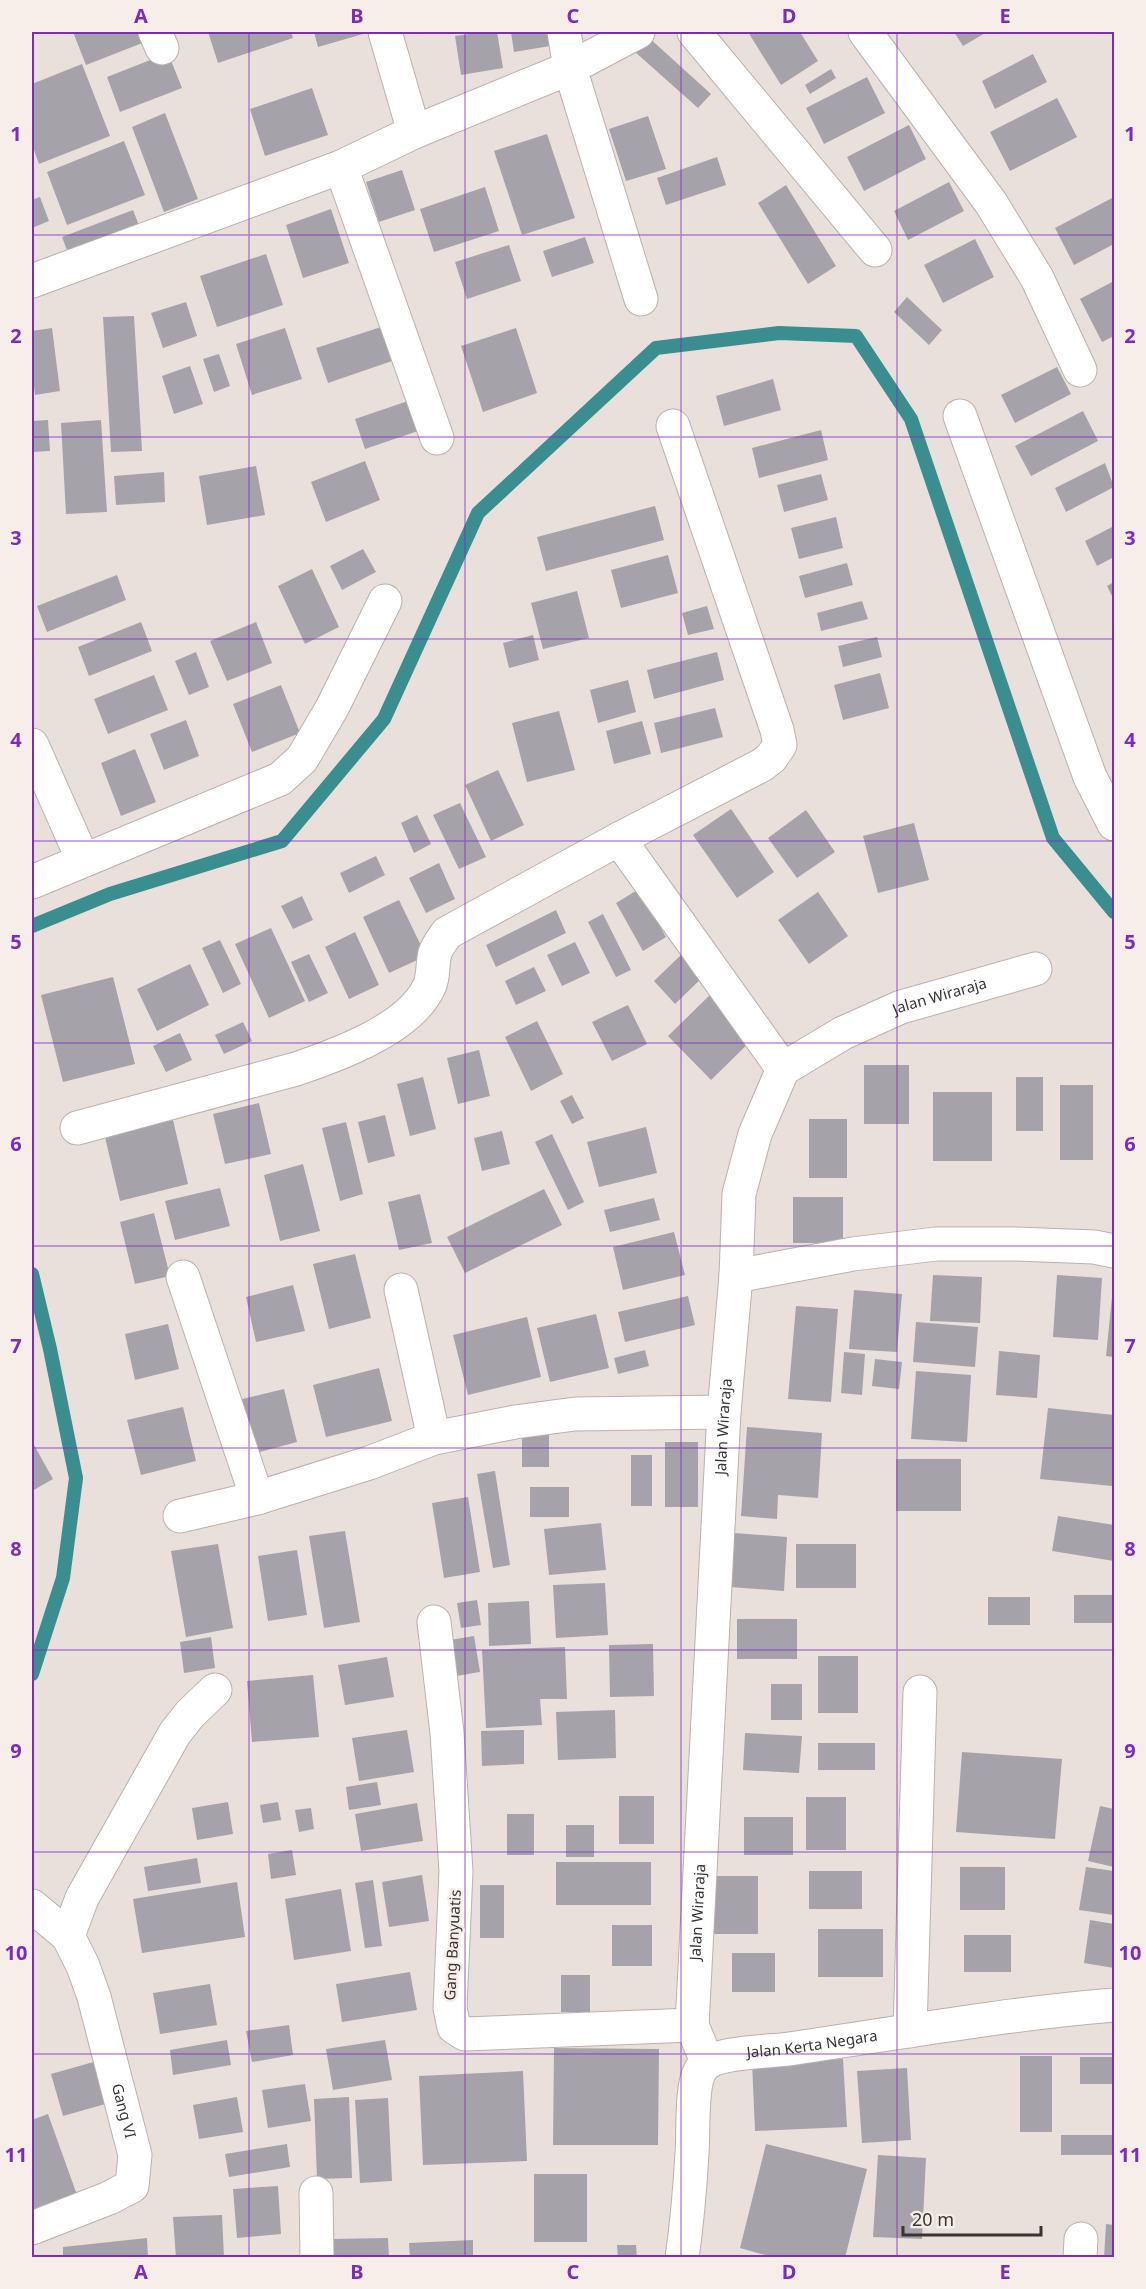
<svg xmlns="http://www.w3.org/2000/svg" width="1146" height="2289" viewBox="0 0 1146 2289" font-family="'Noto Sans',sans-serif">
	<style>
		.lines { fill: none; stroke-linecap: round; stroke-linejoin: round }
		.stream { stroke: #3b8e90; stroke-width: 14 }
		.building { fill: #a6a2a9 }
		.street-casing { stroke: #bab1ad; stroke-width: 35 }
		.secondary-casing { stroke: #bab1ad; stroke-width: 35 }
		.street { stroke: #fff; stroke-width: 33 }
		.secondary { stroke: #fff; stroke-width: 33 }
		.grid { fill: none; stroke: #7b2cbf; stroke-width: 1.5; stroke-opacity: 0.55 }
		.labels { text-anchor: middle; stroke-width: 5; stroke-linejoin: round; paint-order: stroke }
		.street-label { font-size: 15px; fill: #373432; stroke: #f7ede9 }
		.neatline { fill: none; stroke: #7b2cbf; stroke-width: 2 }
		.grid-label { font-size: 20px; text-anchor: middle; font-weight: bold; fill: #7b2cbf }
	</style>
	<rect width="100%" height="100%" fill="#e9e0dc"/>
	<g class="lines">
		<!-- stream -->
		<path class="stream" d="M32 926 110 894 282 841 384 719 478 513 656 348 779 333 856 336 911 419 1053 838 1114 912
			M32 1274 50 1349 76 1478 63 1578 32 1674"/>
	</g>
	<!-- building -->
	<path class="building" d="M73 32H147L150 40 86 65Z
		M208 32H291L293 38 218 63Z
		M314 32H370L318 47Z
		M484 32H497L503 68 461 75 455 36Z
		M511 32H553L556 45 514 52Z
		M748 32H800L818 61 781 85Z
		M954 32H987L963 46Z
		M647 36 711 94 698 108 634 51Z
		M168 53 182 88 120 112 107 77Z
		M1033 54 1047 82 995 109 982 81Z
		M82 64 110 136 39 164 32 144V84Z
		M831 69 836 78 810 94 805 85Z
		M867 77 885 113 824 144 806 108Z
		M312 88 328 135 265 156 250 109Z
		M1057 98 1077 137 1010 171 990 132Z
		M165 113 198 199 164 212 132 127Z
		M648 116 666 169 626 181 609 129Z
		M909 125 926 159 864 191 847 157Z
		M547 134 575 218 522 235 494 151Z
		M124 141 145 195 67 225 47 172Z
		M717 157 726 185 666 205 657 178Z
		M402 170 415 210 379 222 366 182Z
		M949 182 964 211 908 240 894 211Z
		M786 185 836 266 808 284 758 203Z
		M485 187 499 231 434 252 420 209Z
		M40 197 49 221 32 228V200Z
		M1114 197V244L1074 265 1055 228Z
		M331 209 349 263 303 278 286 225Z
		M133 210 142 233 71 261 62 237Z
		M585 237 594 263 552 277 543 251Z
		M975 239 994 277 943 303 924 265Z
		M509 245 521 281 467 299 455 262Z
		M266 254 283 305 217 327 200 276Z
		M1114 281V336L1102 342 1080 299Z
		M907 297 942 330 929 345 894 312Z
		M186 302 197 336 163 348 151 313Z
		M134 316 142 451 111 452 103 317Z
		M381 327 392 361 328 383 316 348Z
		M52 328 60 391 35 395 32 366V331Z
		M285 328 302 379 252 395 236 344Z
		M516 328 537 393 483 412 461 346Z
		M219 354 230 386 214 392 203 359Z
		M190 366 203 404 174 414 162 376Z
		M1057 367 1071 394 1015 423 1001 395Z
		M773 379 781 410 724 426 716 396Z
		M408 401 418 431 365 449 355 419Z
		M1083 411 1098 441 1031 476 1015 446Z
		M48 420 50 451 32 452V421Z
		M101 420 107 512 66 514 61 423Z
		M821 430 828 460 759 478 752 448Z
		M365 461 380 500 326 522 311 482Z
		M1105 463 1114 487 1066 512 1055 488Z
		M256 466 265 515 207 525 199 476Z
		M164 472 165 502 116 505 114 476Z
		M821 474 828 500 784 512 777 485Z
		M655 506 664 540 546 571 537 537Z
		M836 517 843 548 799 559 791 528Z
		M1114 526V557L1097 566 1085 541Z
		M363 549 376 572 342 590 330 566Z
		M668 555 678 593 621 608 611 570Z
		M847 563 853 585 805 598 799 576Z
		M312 569 339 627 305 644 278 586Z
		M117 575 126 600 47 632 37 606Z
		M1114 582V600L1107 586Z
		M577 591 589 638 543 649 531 603Z
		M862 601 868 619 821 631 817 613Z
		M707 606 714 629 688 635 682 613Z
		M141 622 152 651 89 676 78 647Z
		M256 622 272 663 227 681 210 641Z
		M533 635 539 660 509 668 503 643Z
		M877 637 882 657 843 667 838 646Z
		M196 652 209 687 189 695 175 661Z
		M717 652 724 680 654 699 647 670Z
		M880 673 889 708 843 720 834 685Z
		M154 675 168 710 108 734 94 699Z
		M628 680 636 712 598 723 590 690Z
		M281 685 300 733 252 752 233 704Z
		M715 708 723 737 661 753 654 723Z
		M559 711 575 770 527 782 512 723Z
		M186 720 199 756 164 770 150 734Z
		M642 721 651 754 614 764 606 731Z
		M135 749 156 802 121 816 101 763Z
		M498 770 524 825 491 841 465 785Z
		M460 803 486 857 459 869 433 815Z
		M731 809 774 872 737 898 693 835Z
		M806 810 835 852 797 878 768 838Z
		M417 815 431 844 414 853 401 823Z
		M914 823 929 880 878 893 863 836Z
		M376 856 385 875 349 893 340 873Z
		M439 863 455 899 426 913 409 878Z
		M639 889 666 937 643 951 616 903Z
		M818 892 848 936 809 964 778 920Z
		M302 896 313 920 293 929 281 906Z
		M399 900 426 956 389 973 363 917Z
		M556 910 566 933 496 967 486 945Z
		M603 914 631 970 616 977 588 922Z
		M271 928 305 1001 269 1018 235 944Z
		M355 932 379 985 349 999 325 947Z
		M220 940 241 984 223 993 202 948Z
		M575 942 590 973 562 986 547 955Z
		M309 954 328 993 309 1002 291 962Z
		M682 954 704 976 675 1004 654 981Z
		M190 964 209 1005 157 1031 137 989Z
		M534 967 546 991 516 1005 505 981Z
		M113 977 135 1064 63 1082 41 995Z
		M714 991 756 1036 711 1080 668 1036Z
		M628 1005 647 1044 612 1061 592 1022Z
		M537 1021 563 1074 531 1091 505 1037Z
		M243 1022 252 1041 224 1054 215 1035Z
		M180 1033 192 1060 166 1072 153 1046Z
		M479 1050 490 1096 458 1104 447 1058Z
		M864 1065H909V1124H864Z
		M423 1077 436 1129 410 1136 397 1084Z
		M1016 1077H1043V1131H1016Z
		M1060 1085H1093V1160H1060Z
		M933 1092H992V1161H933Z
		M572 1095 584 1118 572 1124 560 1101Z
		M259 1103 271 1154 225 1164 213 1114Z
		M385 1115 395 1156 368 1163 358 1122Z
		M809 1119H847V1178H809Z
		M173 1120 188 1184 120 1201 105 1137Z
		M346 1122 363 1194 340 1201 322 1128Z
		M646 1127 657 1173 599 1187 587 1142Z
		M502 1131 510 1164 482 1171 474 1138Z
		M552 1134 584 1202 568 1210 535 1142Z
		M303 1164 320 1231 280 1241 264 1175Z
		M220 1188 230 1226 175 1240 165 1201Z
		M544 1189 562 1225 465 1273 447 1237Z
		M420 1194 432 1243 399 1250 388 1202Z
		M793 1197H843V1243H793Z
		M654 1198 660 1220 610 1232 604 1210Z
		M154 1213 170 1276 135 1284 120 1222Z
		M674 1232 685 1275 623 1290 613 1247Z
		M355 1254 371 1318 329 1329 313 1264Z
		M933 1275 982 1277 980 1323 930 1321Z
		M1057 1275 1102 1278 1098 1340 1053 1337Z
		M293 1285 305 1331 256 1342 246 1297Z
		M854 1290 902 1294 897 1352 849 1349Z
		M688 1296 695 1325 625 1342 618 1312Z
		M1112 1297H1114V1357L1106 1356Z
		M796 1306 838 1309 831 1402 788 1399Z
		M596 1314 609 1368 550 1382 537 1328Z
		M527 1317 541 1377 468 1395 453 1335Z
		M916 1322 978 1327 975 1367 913 1362Z
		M168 1324 179 1369 135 1380 125 1334Z
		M645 1350 649 1366 618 1374 614 1358Z
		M999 1351 1040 1355 1037 1398 996 1395Z
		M844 1352 865 1354 862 1395 841 1393Z
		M875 1359 902 1362 899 1389 872 1386Z
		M379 1368 392 1421 326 1437 313 1385Z
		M916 1371 971 1375 967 1442 911 1439Z
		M284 1389 297 1442 252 1454 238 1400Z
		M183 1407 196 1461 141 1475 127 1420Z
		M1048 1408 1114 1415 1112 1486 1040 1479Z
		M747 1427 822 1433 818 1498 778 1495 777 1519 741 1516Z
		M522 1431H549V1467H522Z
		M665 1442H698V1507H665Z
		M34 1445 53 1479 32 1491V1446Z
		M631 1455H652V1506H631Z
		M896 1459H961V1511H896Z
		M495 1471 510 1565 493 1568 477 1474Z
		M530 1487H569V1517H530Z
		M468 1497 480 1572 444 1578 432 1503Z
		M1058 1516 1114 1525V1561L1052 1551Z
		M601 1523 606 1570 549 1575 544 1529Z
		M345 1531 360 1622 324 1628 309 1536Z
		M734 1533 787 1537 784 1591 730 1587Z
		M218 1544 233 1628 186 1637 171 1551Z
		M796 1544H856V1588H796Z
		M297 1550 307 1615 268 1621 258 1556Z
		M605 1583 608 1635 556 1638 553 1585Z
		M1074 1595H1114V1623H1074Z
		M988 1597H1030V1625H988Z
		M477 1600 481 1625 461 1628 457 1603Z
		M529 1601 531 1644 489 1646 488 1603Z
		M737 1619H797V1659H737Z
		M474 1636 480 1672 444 1678 438 1642Z
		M211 1637 215 1668 184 1673 180 1642Z
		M653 1644 654 1696 610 1697 609 1645Z
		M565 1647 567 1699H540L542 1725 486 1728 482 1650Z
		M818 1656H858V1713H818Z
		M387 1657 394 1697 345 1705 338 1665Z
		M313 1675 319 1737 252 1742 247 1681Z
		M771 1684H802V1720H771Z
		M615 1710 616 1758 558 1760 556 1712Z
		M407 1730 414 1772 359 1781 352 1738Z
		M524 1730V1764L482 1766 481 1731Z
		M745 1733 802 1736 799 1773 743 1770Z
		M818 1743H875V1770H818Z
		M962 1752 1062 1759 1055 1839 956 1832Z
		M377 1782 381 1805 349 1810 346 1787Z
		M619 1796H654V1844H619Z
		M806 1797H846V1850H806Z
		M228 1802 233 1834 197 1840 192 1808Z
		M278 1802 281 1820 263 1823 260 1805Z
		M417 1803 423 1841 361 1851 355 1814Z
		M1100 1806 1114 1809V1867L1088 1861Z
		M311 1808 314 1829 299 1832 295 1810Z
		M507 1814H534V1855H507Z
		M744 1817H793V1855H744Z
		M566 1825H594V1857H566Z
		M292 1850 296 1875 271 1879 268 1854Z
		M197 1858 201 1883 148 1891 144 1867Z
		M556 1862H651V1905H556Z
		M960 1867H1005V1910H960Z
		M1086 1867 1114 1871V1915L1079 1910Z
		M809 1871H862V1909H809Z
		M422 1875 429 1921 389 1927 382 1882Z
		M703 1876H758V1934H703Z
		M373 1880 382 1946 365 1948 355 1883Z
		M237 1882 245 1937 142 1953 133 1899Z
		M480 1885H504V1938H480Z
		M341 1889 351 1951 294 1960 285 1899Z
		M1090 1920 1114 1924V1968L1084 1963Z
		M612 1925H652V1966H612Z
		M818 1929H883V1977H818Z
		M964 1935H1011V1972H964Z
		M732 1953H775V1992H732Z
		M410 1972 417 2010 342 2022 336 1984Z
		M561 1975H590V2012H561Z
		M210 1984 217 2025 160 2034 153 1993Z
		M289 2025 293 2055 252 2062 246 2031Z
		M227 2040 231 2065 173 2075 170 2050Z
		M385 2040 392 2080 333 2090 326 2049Z
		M554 2048 659 2049 658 2145H553Z
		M1020 2056H1052V2132H1020Z
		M1080 2057H1114V2084H1080Z
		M843 2059 847 2127 755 2131 752 2062Z
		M97 2061 109 2103 63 2116 51 2074Z
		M907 2068 911 2140 862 2143 857 2071Z
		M523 2071 527 2161 423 2165 419 2076Z
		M305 2084 311 2121 268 2128 262 2090Z
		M237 2097 243 2132 199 2139 193 2105Z
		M349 2097 352 2178 317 2179 314 2099Z
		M388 2098 392 2181 360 2183 355 2100Z
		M48 2114 77 2195 32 2211V2120Z
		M1061 2135H1114V2155H1061Z
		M287 2144 290 2167 229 2177 225 2154Z
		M766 2144 867 2169 845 2258H776L740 2248Z
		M878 2155 926 2158 922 2239 873 2237Z
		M534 2174H587V2242H534Z
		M278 2186 281 2234 237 2238 233 2189Z
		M222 2215 224 2258H176L173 2217Z
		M1106 2224 1114 2225V2258H1104Z
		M147 2238 148 2258H63V2247Z
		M388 2238 389 2258H330V2239Z
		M473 2240V2258H410L409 2243Z
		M617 2245H636L637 2258H618Z"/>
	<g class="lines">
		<!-- street casing -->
		<g class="street-casing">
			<g id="street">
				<path d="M155 32 162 48"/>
				<path d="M385 32 414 132"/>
				<path d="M564 32 570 68 641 299"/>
				<path d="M694 32 875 250"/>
				<path d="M865 32 991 203 1037 278 1080 370"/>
				<path d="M341 167 437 438"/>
				<path d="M32 281 341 167 414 132 570 68 638 32"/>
				<path d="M960 416 1090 777 1114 824"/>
				<path d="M32 745 83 860"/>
				<path d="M619 839 783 1069"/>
				<path d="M32 882 280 779 302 759 332 708 385 601"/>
				<path d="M77 1128 296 1069C337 1055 407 1030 428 989 434 979 432 964 435 953 437 946 443 939 447 933L619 839 762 765 771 758 780 745 777 730 673 426"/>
				<path d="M736 1276 853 1254 936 1244H1017L1094 1247 1114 1251"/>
				<path d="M183 1277 257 1498"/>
				<path d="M401 1290 434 1438"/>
				<path d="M180 1516 257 1498 369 1463 434 1438 515 1422 575 1414 724 1412"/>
				<path d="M434 1622 447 1733 456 1871 450 2008 454 2027 465 2034 692 2025"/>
				<path id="s1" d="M32 1906 68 1936 83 1966 94 1997 135 2155 132 2186 109 2198 32 2228"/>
				<path d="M68 1936 82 1898 175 1733 190 1714 215 1690"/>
				<path d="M910 2031 920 1692"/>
				<path id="s2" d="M707 2062 692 2025 724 1412 736 1276 739 1194 755 1134 783 1069 843 1033 901 1007 1035 969"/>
				<path d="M316 2193 317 2258"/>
				<path d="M1080 2258 1081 2239"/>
			</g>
		</g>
		<!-- secondary casing -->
		<g class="secondary-casing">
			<g id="secondary">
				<path id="s3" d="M682 2258C687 2223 690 2188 692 2153 694 2133 690 2083 702 2068 714 2051 769 2052 789 2049 898 2033 1005 2014 1114 2005"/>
			</g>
		</g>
		<!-- street -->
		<use href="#street" class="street"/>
		<!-- secondary -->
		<use href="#secondary" class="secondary"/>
	</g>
	<!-- grid -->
	<path class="grid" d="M249 32V2258M465 32V2258M681 32V2258M897 32V2258M32 235H1114M32 437H1114M32 639H1114M32 841H1114M32 1043H1114M32 1246H1114M32 1448H1114M32 1650H1114M32 1852H1114M32 2054H1114"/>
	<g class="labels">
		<!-- street labels -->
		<g class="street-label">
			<text dy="5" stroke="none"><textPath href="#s2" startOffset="1179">Jalan Wiraraja</textPath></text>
			<text dy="5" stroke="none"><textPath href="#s2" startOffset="639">Jalan Wiraraja</textPath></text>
			<text dy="5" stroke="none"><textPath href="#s2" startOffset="153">Jalan Wiraraja</textPath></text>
			<text transform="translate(453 1945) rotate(-87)" y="5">Gang Banyuatis</text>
			<text dy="5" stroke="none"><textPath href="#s3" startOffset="306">Jalan Kerta Negara</textPath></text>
			<text dy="5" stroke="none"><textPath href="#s1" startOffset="231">Gang VI</textPath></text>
		</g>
	</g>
	<!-- border -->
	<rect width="1146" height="2289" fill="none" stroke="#f7ede9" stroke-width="66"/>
	<!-- scale -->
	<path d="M903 2226v9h138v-9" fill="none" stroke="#373432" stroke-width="3"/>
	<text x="912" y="2226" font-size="18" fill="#373432" stroke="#f7ede9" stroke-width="4.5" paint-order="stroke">20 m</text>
	<rect x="33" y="33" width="1080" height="2223" class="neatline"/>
	<g class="grid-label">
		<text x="141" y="23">A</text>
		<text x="357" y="23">B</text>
		<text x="573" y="23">C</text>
		<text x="789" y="23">D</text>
		<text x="1005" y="23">E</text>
		<text x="16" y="141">1</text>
		<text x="1130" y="141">1</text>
		<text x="16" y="343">2</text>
		<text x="1130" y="343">2</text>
		<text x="16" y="545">3</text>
		<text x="1130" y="545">3</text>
		<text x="16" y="747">4</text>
		<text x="1130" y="747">4</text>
		<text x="16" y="949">5</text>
		<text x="1130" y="949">5</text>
		<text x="16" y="1151">6</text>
		<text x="1130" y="1151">6</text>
		<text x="16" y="1353">7</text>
		<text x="1130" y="1353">7</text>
		<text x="16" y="1556">8</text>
		<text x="1130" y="1556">8</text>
		<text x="16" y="1758">9</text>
		<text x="1130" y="1758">9</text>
		<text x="16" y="1960">10</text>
		<text x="1130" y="1960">10</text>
		<text x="16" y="2162">11</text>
		<text x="1130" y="2162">11</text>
		<text x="141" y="2279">A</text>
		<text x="357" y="2279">B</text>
		<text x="573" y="2279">C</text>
		<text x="789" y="2279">D</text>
		<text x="1005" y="2279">E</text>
	</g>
</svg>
